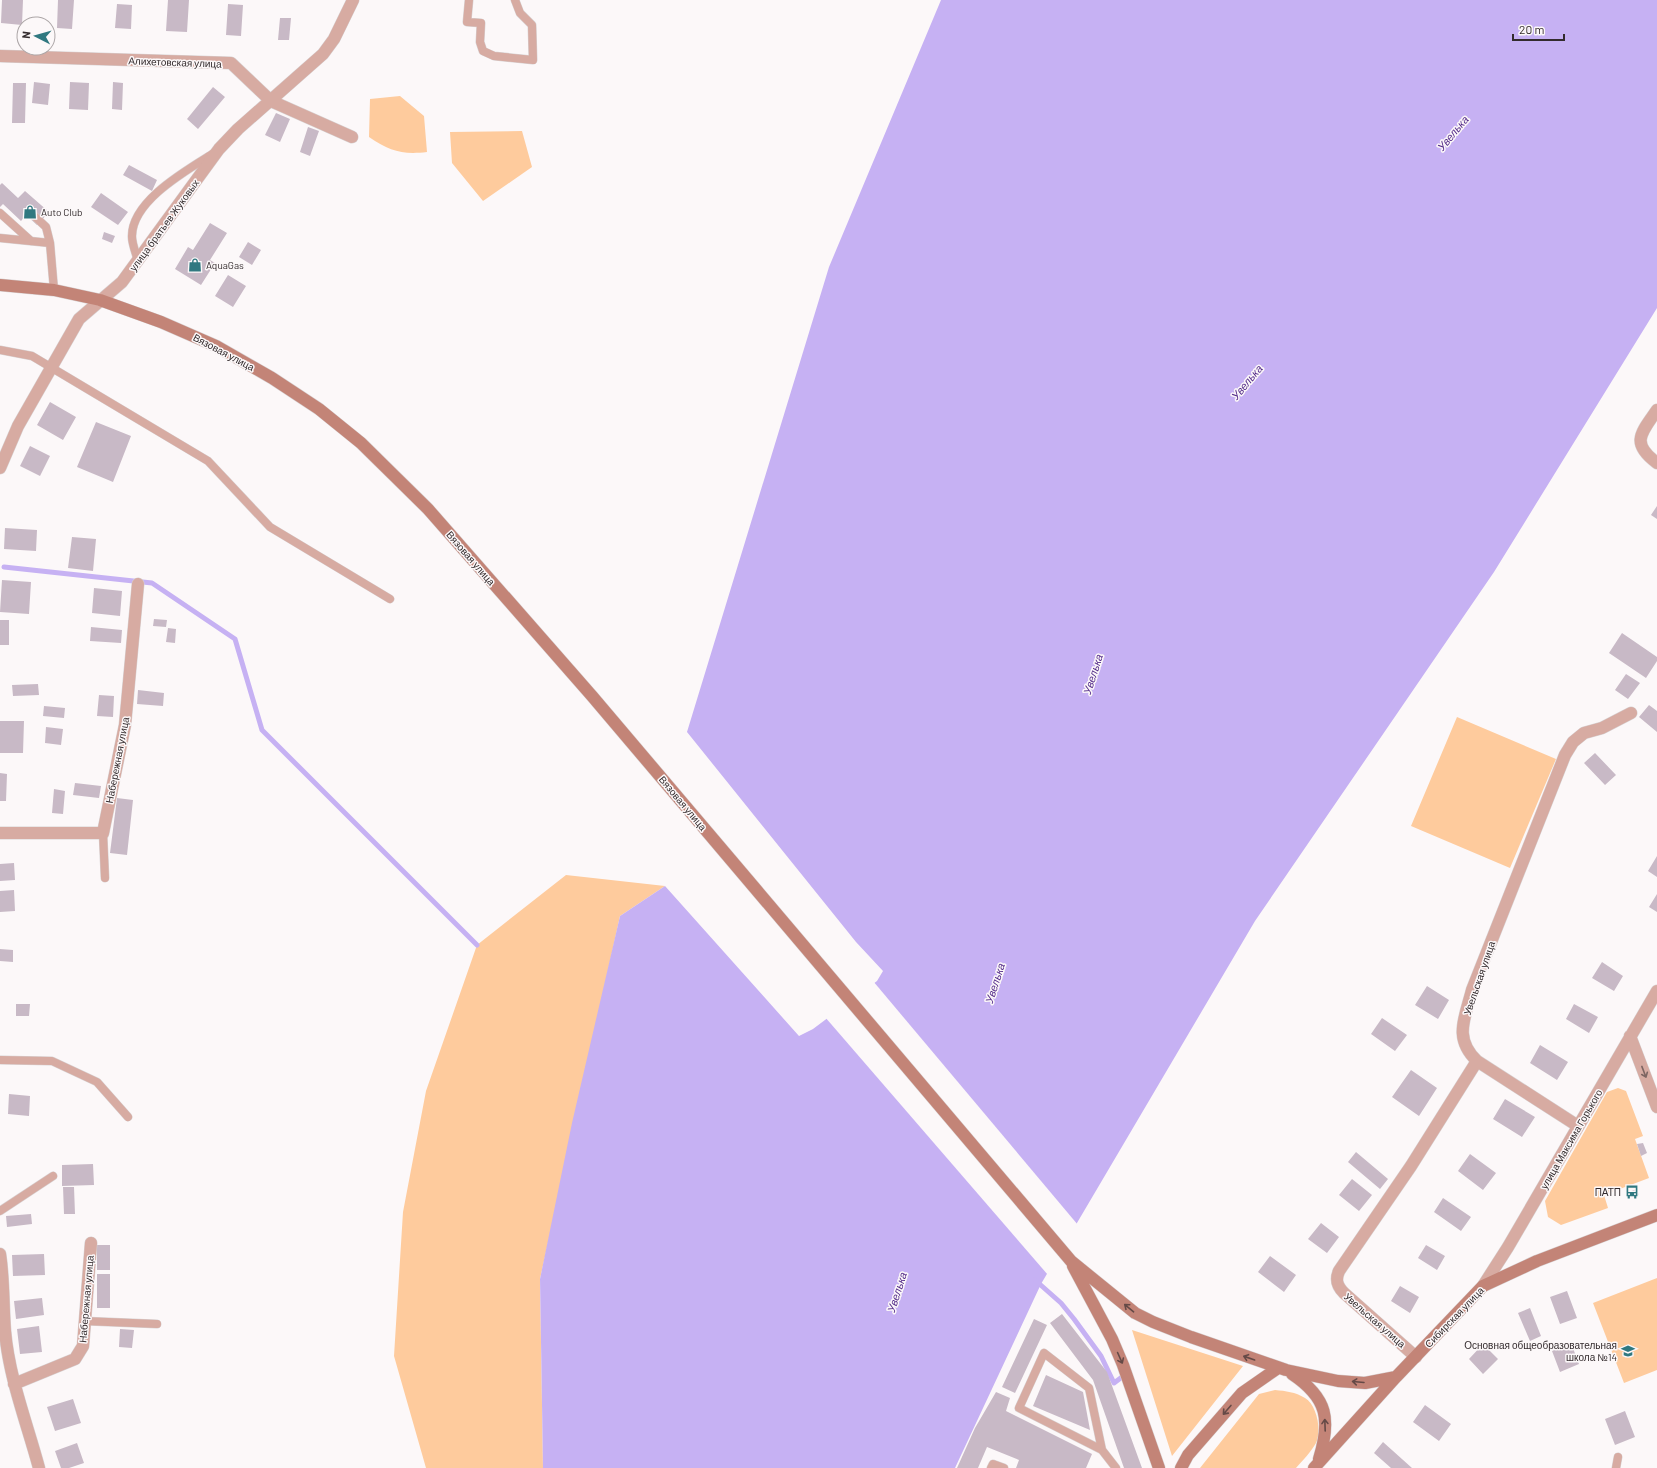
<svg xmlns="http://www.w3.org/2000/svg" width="1657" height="1468" viewBox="0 0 1657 1468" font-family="Barlow,sans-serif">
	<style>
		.green { fill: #fecb9d }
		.water { fill: #c6b1f3 }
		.pier { fill: #fcf8f9 }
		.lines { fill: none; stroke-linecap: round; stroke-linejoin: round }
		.stream { stroke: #c6b1f3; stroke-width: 5 }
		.building { fill: #c8b9c6 }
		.lane-casing { stroke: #d8d3d4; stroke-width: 9 }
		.street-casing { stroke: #d8d3d4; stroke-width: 13 }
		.secondary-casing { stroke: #d8d3d4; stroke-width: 13 }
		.lane { stroke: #d7aba2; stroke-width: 8 }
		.street { stroke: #d7aba2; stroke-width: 12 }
		.secondary { stroke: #c38477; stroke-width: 12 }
		.oneway { stroke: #7d6562 }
		.oneway2 { stroke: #654a47 }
		.labels { text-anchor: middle; stroke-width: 3; stroke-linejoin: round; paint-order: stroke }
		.street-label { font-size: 10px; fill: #332b2d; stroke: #fcf8f9 }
		.poi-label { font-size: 10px; fill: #332b2d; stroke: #fcf8f9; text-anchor: start }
		.water-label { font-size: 11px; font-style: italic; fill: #532b89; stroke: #fcf8f9 }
	</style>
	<rect width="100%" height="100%" fill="#fcf8f9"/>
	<!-- green -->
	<path class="green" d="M400 96 424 116 427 152C402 155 390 151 369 137L370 99Z
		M522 131 532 167 483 201 452 163 450 132Z
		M1457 717 1556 759 1510 868 1411 826Z
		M566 875 665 886 620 916 540 1279 543 1468H426L394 1356 403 1212 426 1091 477 945Z
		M1618 1088 1626 1091 1643 1136 1635 1139 1649 1178 1604 1195 1608 1208 1561 1225 1548 1217 1545 1201 1607 1092Z
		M1657 1278V1370L1624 1383 1593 1303Z
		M1132 1330 1243 1366 1172 1456Z
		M1275 1390C1286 1391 1295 1392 1305 1398 1317 1405 1322 1431 1316 1443 1311 1452 1303 1460 1296 1468H1200L1259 1394Z"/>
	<!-- water -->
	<path class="water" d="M941 0H1657V308L1494 572 1255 921 1041 1284 955 1468H543L540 1279 572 1123 620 916 665 886 799 1036 813 1029 877 981 883 971 856 942 687 732 829 267Z"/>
	<!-- pier -->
	<path class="pier" d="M873 981 1078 1225 1048 1275 825 1017Z"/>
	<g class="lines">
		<!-- stream -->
		<path class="stream" d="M4 567 152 583 235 639 262 730 477 945
			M1035 1280 1061 1303 1074 1319 1101 1356 1114 1383 1122 1377"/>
	</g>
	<!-- building -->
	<path class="building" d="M2 0H23L22 25 1 23Z
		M58 0H74L72 29 57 28Z
		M168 0H189L187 32 166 31Z
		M117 4 132 5 131 29 115 28Z
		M228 4 243 5 241 36 226 35Z
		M280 18H291L289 40H278Z
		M34 82 50 84 48 105 32 103Z
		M70 82 89 83 88 110 69 109Z
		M113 82 123 83 122 110 112 109Z
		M13 83H26L25 123H12Z
		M213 87 225 97 198 129 187 119Z
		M276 113 290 119 280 142 265 135Z
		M308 127 319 131 310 156 300 152Z
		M129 165 157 180 152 191 123 175Z
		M2 183 18 198 25 191 49 212 37 225 26 215 21 221 3 204 0 207V185Z
		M101 193 128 212 118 225 91 207Z
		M210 223 227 233 210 260 215 263 201 285 175 269 188 247 193 250Z
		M104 232 115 236 112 243 102 239Z
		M248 242 261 250 252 265 239 257Z
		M228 275 246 286 233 307 215 296Z
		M50 402 76 417 63 440 37 425Z
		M96 422 131 436 113 482 77 467Z
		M30 446 50 456 40 476 20 466Z
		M1657 506V519L1651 515Z
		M5 528 37 530 36 551 4 549Z
		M72 537 96 539 93 571 68 568Z
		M2 580 31 582 29 614 0 612Z
		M94 588 122 591 120 616 92 613Z
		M154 619 167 620 166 627 153 626Z
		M0 620H9V645H0Z
		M91 627 122 630 121 643 90 641Z
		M168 628 176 629 175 643 166 642Z
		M1622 633 1657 657V661L1646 678 1609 653Z
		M1626 674 1640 683 1628 699 1615 690Z
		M38 684 39 695 13 696 12 685Z
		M138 690 164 693 163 706 137 704Z
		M99 695 114 696 113 717 97 716Z
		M1649 705 1657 711V732L1639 717Z
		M44 706 65 708 64 718 43 716Z
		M0 721H24L23 753H0Z
		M46 727 63 729 61 745 45 743Z
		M1595 753 1616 775 1605 785 1584 763Z
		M0 773 7 774 6 801H0Z
		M75 783 101 786 99 798 73 795Z
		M54 789 65 791 63 814 52 813Z
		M117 798 133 800 127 855 110 853Z
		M1657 856V877L1648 871Z
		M14 863 15 880 0 881V864Z
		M14 890 15 911 0 912V891Z
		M1657 894V912L1649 907Z
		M0 949 13 950V962L0 961Z
		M1602 962 1623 976 1614 991 1592 978Z
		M1427 986 1449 1000 1438 1019 1415 1005Z
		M16 1004H30L29 1016H16Z
		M1574 1004 1598 1017 1589 1033 1566 1019Z
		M1382 1018 1407 1035 1395 1051 1371 1034Z
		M1540 1045 1568 1062 1557 1080 1530 1063Z
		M1411 1070 1437 1088 1419 1116 1392 1097Z
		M9 1094 30 1096 29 1116 8 1114Z
		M1505 1099 1535 1117 1522 1137 1493 1119Z
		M1643 1143 1647 1153 1641 1156 1637 1144Z
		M1356 1152 1388 1179 1380 1189 1348 1162Z
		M1470 1154 1496 1173 1483 1190 1458 1171Z
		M93 1164 94 1185 62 1186V1165Z
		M1352 1179 1372 1195 1359 1211 1339 1195Z
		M63 1187H74L75 1214H64Z
		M1637 1189 1639 1195 1628 1198 1626 1193Z
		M1443 1198 1471 1217 1461 1231 1434 1212Z
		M31 1214 32 1224 7 1227 6 1216Z
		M1321 1223 1339 1237 1327 1253 1308 1239Z
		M97 1245H110V1270H97Z
		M1426 1245 1445 1256 1437 1270 1418 1258Z
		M44 1254 45 1275 13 1276 12 1255Z
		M1270 1256 1296 1275 1284 1292 1258 1272Z
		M97 1274H110V1308H97Z
		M1400 1286 1419 1297 1410 1313 1391 1301Z
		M1567 1291 1577 1318 1560 1324 1550 1297Z
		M42 1298 44 1315 16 1319 14 1301Z
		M1530 1308 1541 1336 1530 1341 1518 1313Z
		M1062 1314 1107 1372 1142 1468H1124L1093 1380 1050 1323Z
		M1034 1319 1047 1325 1015 1393 1002 1387Z
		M39 1326 42 1352 20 1354 17 1329Z
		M120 1329 134 1330 132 1348 119 1347Z
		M1571 1343 1579 1364 1560 1372 1552 1351Z
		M1483 1344 1498 1359 1483 1374 1469 1359Z
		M1046 1375 1083 1392 1090 1430 1033 1406Z
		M996 1392 1010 1398 1006 1411 1092 1454 1086 1468H1016L1019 1460 987 1447 978 1468H957L975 1428Z
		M73 1399 81 1423 55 1431 47 1407Z
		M1425 1405 1451 1424 1439 1441 1413 1422Z
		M1625 1411 1635 1437 1615 1445 1605 1419Z
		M1383 1442 1412 1468H1391L1374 1453Z
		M77 1443 84 1463 69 1468H61L55 1451Z"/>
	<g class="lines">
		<!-- lane casing -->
		<g class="lane-casing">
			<path id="lane" d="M469 0 467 22 481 23 480 42 483 51 494 56 533 60 532 25 520 13 515 0
				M30 212 46 227 50 243
				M0 213 31 241
				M0 238 50 243 54 290
				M138 261C136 253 132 244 132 237 131 201 187 170 214 153
				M0 350 32 356 208 461 270 527 390 599
				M103 833 105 878
				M0 1060 52 1061 97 1082 128 1117
				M0 1211 53 1176
				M84 1321 157 1324
				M1102 1450 1089 1388 1044 1353 1019 1408 1102 1450 1116 1468
				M991 1468 993 1464 1004 1468
				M1616 1468 1618 1457"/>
		</g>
		<!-- street casing -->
		<g class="street-casing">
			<path id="street" d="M0 56 231 63 271 101 352 137
				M1657 410C1641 433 1630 443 1657 463
				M0 468 18 426 79 319 122 282 219 149 238 129 323 54 334 39 353 0
				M0 833H103L125 725 138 584
				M1630 1036 1657 1107
				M1477 1061 1578 1126
				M0 1254C4 1280 3 1305 5 1331 9 1378 27 1423 39 1468
				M1483 1286 1508 1247 1657 991
				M1416 1357 1344 1293C1337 1286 1335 1280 1339 1271L1411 1166 1477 1061C1453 1038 1465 1018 1472 990L1565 755 1573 742 1584 733 1602 728 1631 713
				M14 1384 75 1359 83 1346 91 1243"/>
		</g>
		<!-- secondary casing -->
		<g class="secondary-casing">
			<path id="secondary" d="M0 285 54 290 100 300 161 322 216 346 272 378 319 409 361 443 428 509 592 696 1071 1261 1135 1313 1153 1322 1191 1337 1286 1370 1338 1381 1365 1383 1396 1377
				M1073 1266 1112 1339 1123 1365 1159 1468
				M1292 1374C1328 1398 1331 1420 1319 1459
				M1181 1468 1188 1455 1242 1393 1278 1368
				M1314 1468 1396 1377 1483 1286 1537 1261 1657 1215"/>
		</g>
		<!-- lane -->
		<use href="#lane" class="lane"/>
		<!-- street -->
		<use href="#street" class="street"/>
		<!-- secondary -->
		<use href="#secondary" class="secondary"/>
	</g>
	<!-- one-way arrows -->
	<defs><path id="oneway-shaft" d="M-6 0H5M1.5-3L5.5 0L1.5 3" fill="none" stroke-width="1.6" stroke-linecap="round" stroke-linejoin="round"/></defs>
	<use class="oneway" href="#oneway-shaft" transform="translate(1644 1072) rotate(69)"/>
	<g class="oneway2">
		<use href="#oneway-shaft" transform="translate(1129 1308) rotate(-140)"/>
		<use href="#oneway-shaft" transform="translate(1120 1358) rotate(66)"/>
		<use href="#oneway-shaft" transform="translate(1249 1358) rotate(-161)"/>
		<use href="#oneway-shaft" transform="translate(1358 1382) rotate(-175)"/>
		<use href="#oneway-shaft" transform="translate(1227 1410) rotate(131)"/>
		<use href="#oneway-shaft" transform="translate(1325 1425) rotate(-92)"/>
	</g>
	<!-- icons -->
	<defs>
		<g id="shop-bare" transform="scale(1.08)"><path d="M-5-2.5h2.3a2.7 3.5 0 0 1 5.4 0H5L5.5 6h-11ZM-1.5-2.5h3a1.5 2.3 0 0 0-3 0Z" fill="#307880" stroke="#fcf8f9" stroke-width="2.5" paint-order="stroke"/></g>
		<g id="bus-bare" transform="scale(1.08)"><path d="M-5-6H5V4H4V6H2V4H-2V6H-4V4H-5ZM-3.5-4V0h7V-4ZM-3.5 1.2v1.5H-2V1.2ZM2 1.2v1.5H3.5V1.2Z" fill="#307880" stroke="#fcf8f9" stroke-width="2.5" paint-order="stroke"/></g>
		<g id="school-bare" transform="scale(1.08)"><path d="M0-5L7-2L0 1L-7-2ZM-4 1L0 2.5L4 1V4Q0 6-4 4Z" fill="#307880" stroke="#fcf8f9" stroke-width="2.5" paint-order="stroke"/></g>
	</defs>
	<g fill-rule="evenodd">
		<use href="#shop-bare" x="30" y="212"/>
		<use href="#shop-bare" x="195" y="265"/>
		<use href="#bus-bare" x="1632" y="1192"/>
		<use href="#school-bare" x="1628" y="1351"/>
	</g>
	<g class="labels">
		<!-- street labels -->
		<g class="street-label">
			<text transform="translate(175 62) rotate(2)" y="4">Алихетовская улица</text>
			<text transform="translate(164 225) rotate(-54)" y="4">улица братьев Жуковых</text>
			<text transform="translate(224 352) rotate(28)" y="4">Вязовая улица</text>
			<text transform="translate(471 558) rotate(49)" y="4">Вязовая улица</text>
			<text transform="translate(117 760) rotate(-79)" y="4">Набережная улица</text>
			<text transform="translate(683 803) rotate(50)" y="4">Вязовая улица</text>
			<text transform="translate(1479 978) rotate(-71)" y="4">Увельская улица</text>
			<text transform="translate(1571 1139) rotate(-60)" y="4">улица Максима Горького</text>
			<text transform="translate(86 1299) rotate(-85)" y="4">Набережная улица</text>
			<text transform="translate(1454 1317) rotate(-46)" y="4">Сибирская улица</text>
			<text transform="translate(1375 1320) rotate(41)" y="4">Увельская улица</text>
		</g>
		<!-- poi labels -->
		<g class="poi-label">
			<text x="41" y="216">Auto Club</text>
			<text x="206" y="269">AquaGas</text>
			<text x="1621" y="1196" text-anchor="end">ПАТП</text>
			<text x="1617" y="1349" text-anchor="end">Основная общеобразовательная<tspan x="1617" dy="12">школа №14</tspan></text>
		</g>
		<!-- water labels -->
		<g class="water-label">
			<text transform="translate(1453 133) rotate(-50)" y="4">Увелька</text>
			<text transform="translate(1247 382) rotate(-50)" y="4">Увелька</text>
			<text transform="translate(1093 674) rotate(-72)" y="4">Увелька</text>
			<text transform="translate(995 983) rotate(-72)" y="4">Увелька</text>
			<text transform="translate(897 1292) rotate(-72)" y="4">Увелька</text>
		</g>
	</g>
	<!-- north arrow -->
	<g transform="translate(36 36) rotate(276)"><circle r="19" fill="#fcf8f9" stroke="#aca6a7"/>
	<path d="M0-3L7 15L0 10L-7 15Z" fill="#307880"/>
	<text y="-6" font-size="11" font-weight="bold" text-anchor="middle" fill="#332b2d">N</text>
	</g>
	<!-- scale -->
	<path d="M1513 34v6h51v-6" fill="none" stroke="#332b2d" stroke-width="2"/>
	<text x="1519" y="34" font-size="12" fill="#332b2d" stroke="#fcf8f9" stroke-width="3" paint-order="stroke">20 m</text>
</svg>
